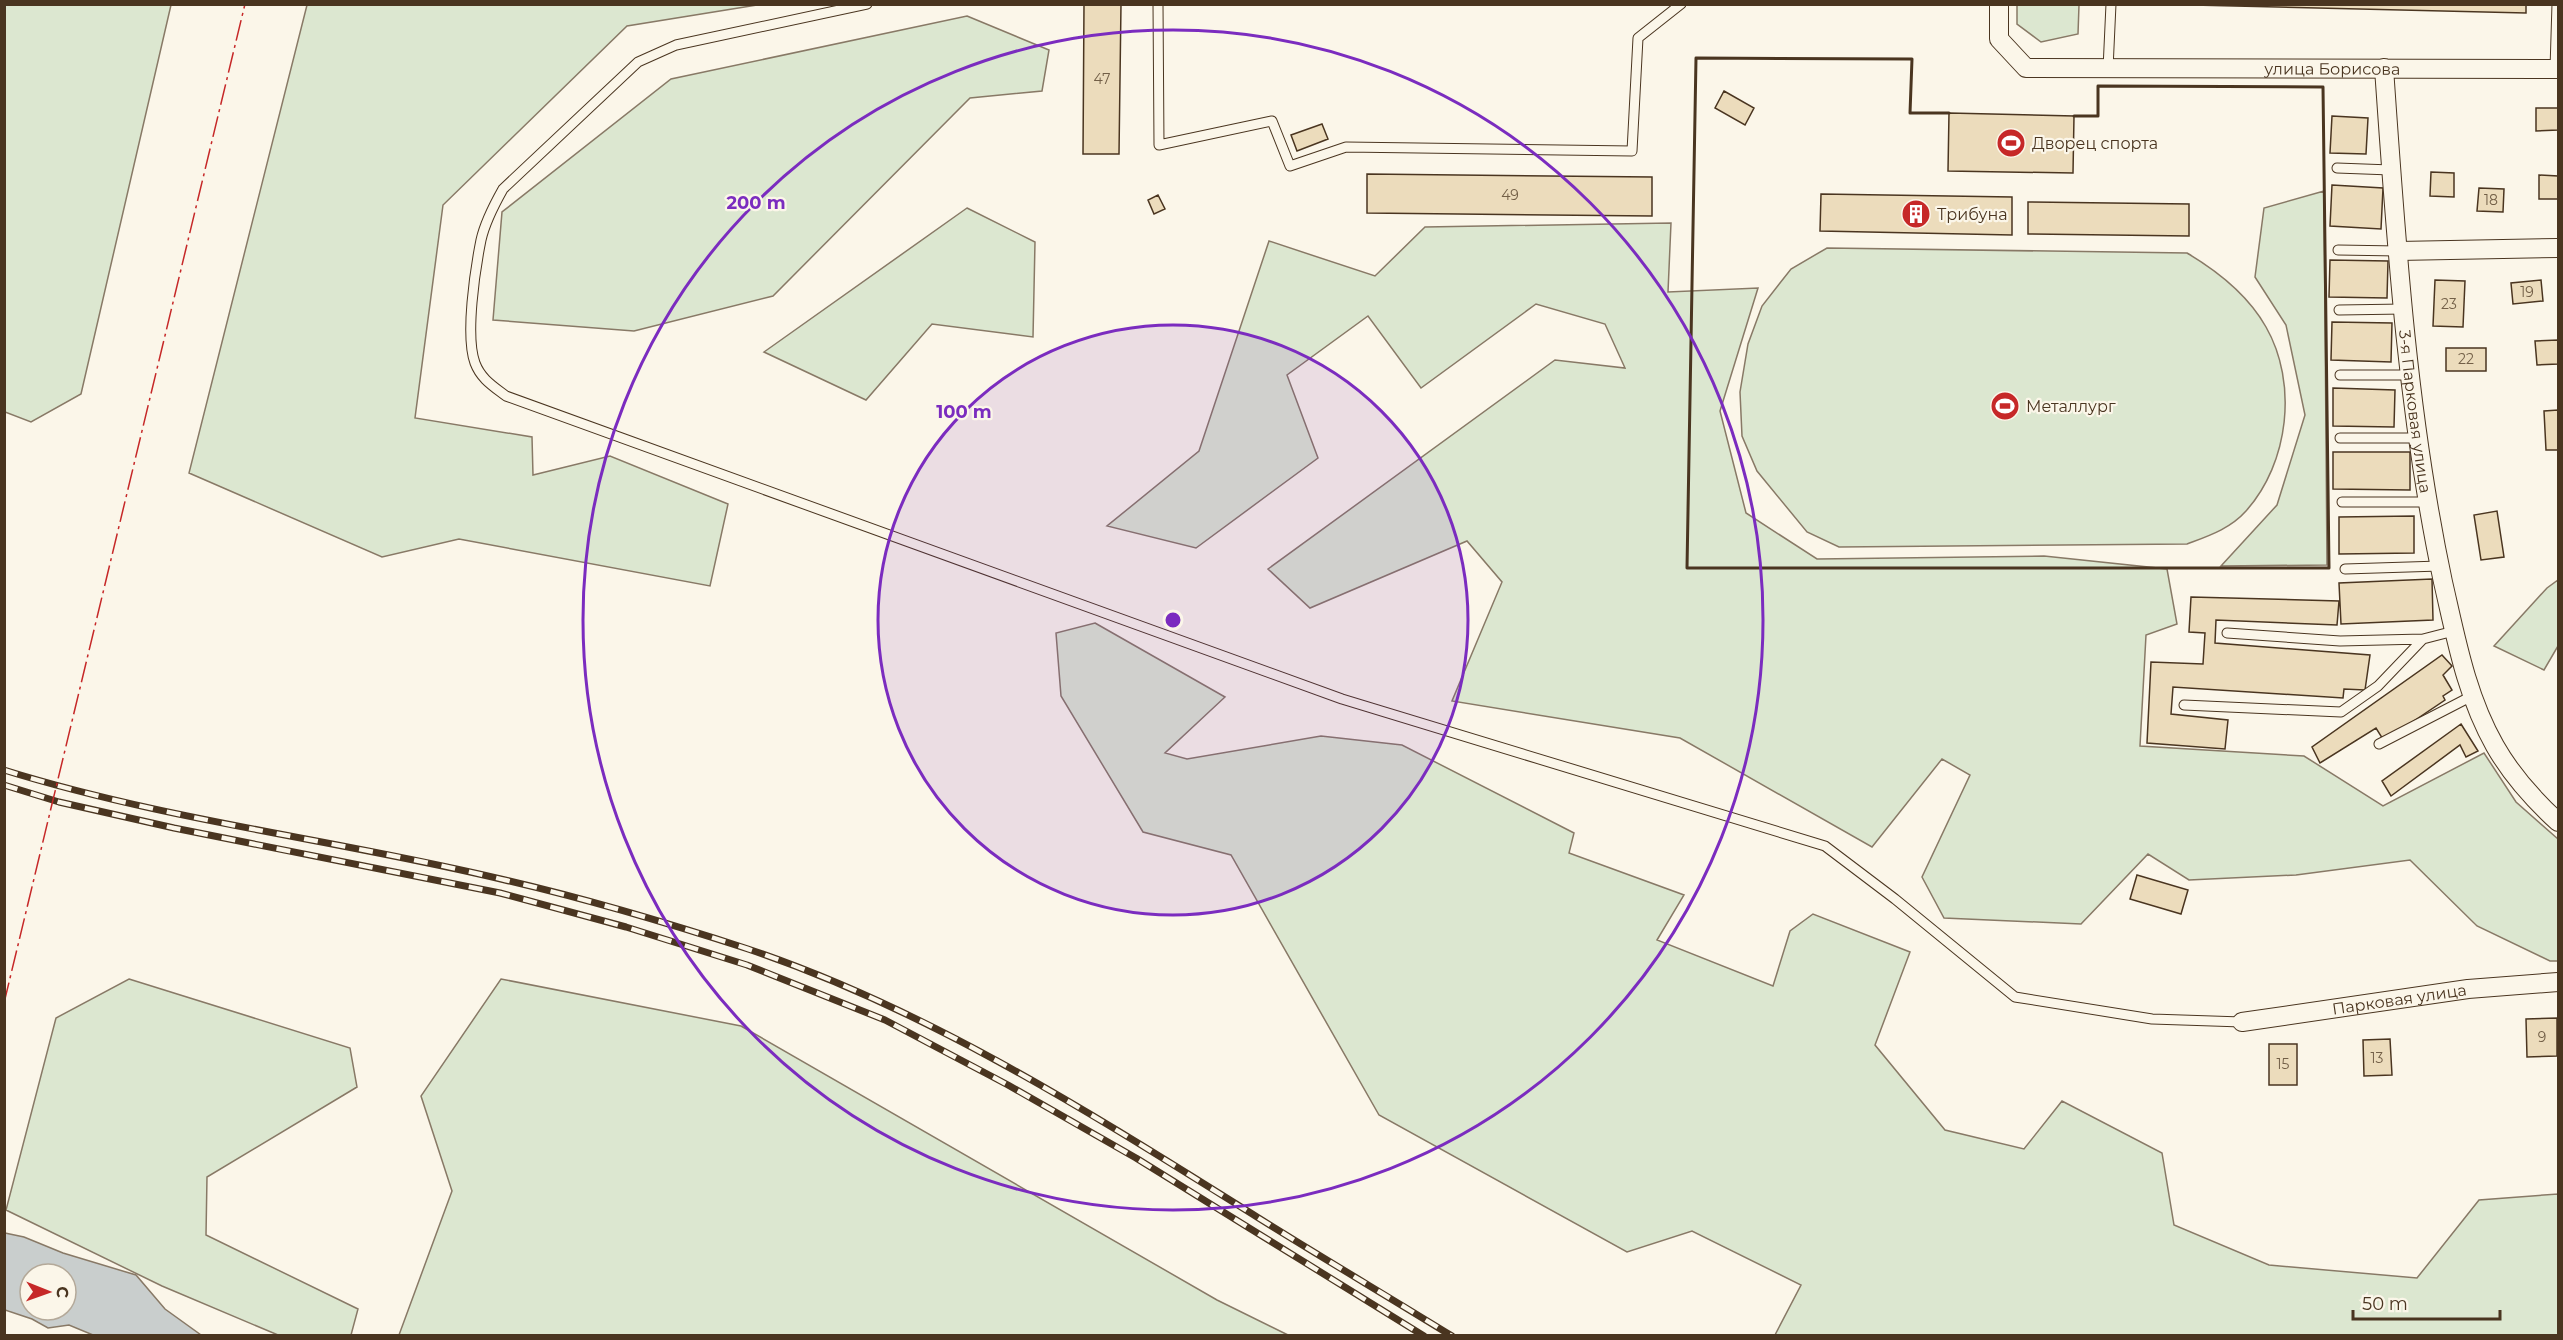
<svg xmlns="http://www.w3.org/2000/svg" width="2563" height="1340" viewBox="0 0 2563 1340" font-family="Montserrat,sans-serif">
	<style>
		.green { fill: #dce7d0; stroke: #887966; stroke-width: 1.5 }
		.water { fill: #c9cecd; stroke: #887966; stroke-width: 1.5; fill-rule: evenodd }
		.building { fill: #ecdcbc; stroke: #4a3520; stroke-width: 1.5 }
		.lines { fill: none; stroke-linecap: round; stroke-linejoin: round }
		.lane-casing { stroke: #4a3520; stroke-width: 11 }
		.street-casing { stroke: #4a3520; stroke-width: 20 }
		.lane { stroke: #fbf6e9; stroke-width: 9 }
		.street { stroke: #fbf6e9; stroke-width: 18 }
		.rail-casing { stroke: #4a3520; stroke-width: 7 }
		.rail { stroke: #fbf6e9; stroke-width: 4.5; stroke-dasharray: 14; stroke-linecap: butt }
		.wall { stroke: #4a3520; stroke-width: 3 }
		.power { stroke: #c62828; stroke-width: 1.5; stroke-dasharray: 21 4.5 3 4.5; stroke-linecap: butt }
		.ring { fill: none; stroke: #7b2cbf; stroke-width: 3 }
		.labels { text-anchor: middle; stroke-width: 4.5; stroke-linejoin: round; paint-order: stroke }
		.number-label { font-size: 14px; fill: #725f47 }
		.street-label { font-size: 16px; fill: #4a3520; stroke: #fbf6e9 }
		.poi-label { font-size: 16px; fill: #4a3520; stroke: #fbf6e9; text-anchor: start }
		.centre { fill: #7b2cbf; stroke: #fbf6e9; stroke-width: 3 }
		.ring-label { font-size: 18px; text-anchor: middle; font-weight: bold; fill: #7b2cbf; stroke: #fbf6e9; stroke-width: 4.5; stroke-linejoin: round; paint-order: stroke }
	</style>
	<rect width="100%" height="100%" fill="#fbf6e9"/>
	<!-- green -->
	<path class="green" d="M5 4 171 5 81 394 31 422 5 412Z
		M307 5H757L627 26 443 205 415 418 532 437 533 475 610 456 728 504 710 586 459 539 382 557 189 473Z
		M2017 5H2079L2078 34 2041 42 2017 24Z
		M967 16 1049 50 1042 91 970 98 773 296 634 331 493 320 502 212 671 79Z
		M2324 191 2327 565 2221 566 2277 505 2305 415 2286 325 2255 277 2264 208Z
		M967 208 1035 242 1033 337 932 324 866 400 764 352Z
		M1671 223 1668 292 1758 288 1720 411 1746 513 1817 559 2044 556 2167 569 2177 624 2146 635 2140 746 2304 756 2383 806 2484 753 2516 802 2558 839V961H2550L2477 926 2410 860 2296 875 2189 880 2148 854 2081 924 1944 918 1922 877 1970 775 1942 759 1872 847 1680 738 1452 701 1502 582 1467 541 1310 608 1268 569 1555 360 1625 368 1605 324 1536 304 1421 388 1368 316 1287 375 1318 458 1196 548 1107 526 1199 451 1269 241 1375 276 1425 227Z
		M1827 248 2187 253C2219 272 2248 295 2266 327 2298 383 2289 463 2246 511 2230 529 2208 536 2187 544L1839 547 1807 532 1757 471 1742 436 1740 392 1748 344 1762 306 1791 269Z
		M2558 580V646L2544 670 2494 646 2547 588Z
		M1095 623 1225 697 1165 753 1187 759 1321 736 1402 745 1574 833 1569 853 1684 895 1657 940 1773 986 1790 931 1813 914 1910 952 1875 1045 1945 1130 2024 1149 2062 1101 2162 1153 2174 1225 2269 1265 2417 1278 2479 1200 2558 1194V1335H1775L1801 1285 1692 1231 1627 1252 1379 1115 1231 855 1143 832 1061 696 1056 633Z
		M129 979 350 1048 357 1087 207 1177 206 1235 358 1309 351 1335H278L162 1286 6 1210 56 1018Z
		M501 979 741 1026 1217 1300 1288 1335H399L452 1191 421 1096Z"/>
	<!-- water -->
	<path class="water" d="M5 1233 24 1237 63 1253 136 1275 165 1309 201 1335H93L69 1325 48 1328 32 1319 5 1310ZM30 1274H66V1310H30Z"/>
	<!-- building -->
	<path class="building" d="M1084 4H1121L1119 154H1083Z
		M2150 4H2526V13Z
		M1724 91 1754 108 1745 125 1715 108Z
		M2536 108H2558V130L2536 131Z
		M1949 113 2074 116 2073 173 1948 171Z
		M2332 116 2368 118 2366 154 2330 153Z
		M1322 124 1328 139 1297 151 1291 135Z
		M2431 172 2454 173V197L2430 196Z
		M1367 174 1652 177V216L1367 213Z
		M2539 175 2558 176V199H2539Z
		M2332 185 2383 188 2381 229 2330 226Z
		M2479 188 2504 189 2503 212 2477 211Z
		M1821 194 2012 197V235L1820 231Z
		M1158 195 1165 209 1154 214 1148 200Z
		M2028 202 2189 204V236L2028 234Z
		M2330 260 2388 261 2387 298 2329 297Z
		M2435 280 2465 281 2463 327 2433 326Z
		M2541 280 2543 301 2513 304 2511 283Z
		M2332 322 2392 323 2391 362 2331 360Z
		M2558 340V364L2537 365 2535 341Z
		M2446 348H2486V371H2446Z
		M2333 388 2395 390 2394 427 2333 426Z
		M2558 410V450H2546L2544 411Z
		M2333 452H2410V490L2333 489Z
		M2497 511 2504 557 2481 560 2474 515Z
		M2414 516V553L2339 554V517Z
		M2432 579 2433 620 2341 624 2339 583Z
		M2191 597 2339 601 2337 625 2216 620 2215 643 2370 655 2365 690 2344 689 2343 698 2173 687 2171 714 2228 720 2225 749 2147 743 2151 662 2203 664 2205 633 2189 632Z
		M2442 655 2452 666 2443 675 2452 690 2443 696 2445 700 2384 741 2376 728 2320 763 2312 747Z
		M2461 724 2478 751 2466 757 2460 745 2391 796 2382 781Z
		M2137 875 2188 890 2181 914 2130 899Z
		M2557 1018V1056L2527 1057 2526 1019Z
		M2390 1039 2392 1075 2364 1076 2363 1040Z
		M2269 1044H2297V1085H2269Z"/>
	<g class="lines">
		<!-- lane casing -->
		<g class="lane-casing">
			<path id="lane" d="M867 4 676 45 638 62 503 189C494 205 485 222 481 240 475 270 465 336 475 363 481 379 493 386 506 396L1342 699 1825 846 1895 899 2015 997 2152 1019 2242 1022
				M1158 4 1159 145 1272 121 1290 166 1346 147 1632 151 1638 38 1681 4
				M2108 69 2111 4
				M2555 69 2557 4
				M2337 168 2391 170
				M2338 250 2398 251
				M2339 310 2404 309
				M2340 375H2410
				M2340 438H2418
				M2342 502H2428
				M2345 569 2440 566
				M2227 633 2340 641 2423 639 2454 631
				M2184 705 2341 712 2378 686 2423 639
				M2379 744 2472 696"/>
		</g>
		<!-- street casing -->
		<g class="street-casing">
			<g id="street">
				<path id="s1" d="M1999 4V39L2026 68 2558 69"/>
				<path id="s2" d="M2384 68C2396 240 2407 413 2443 582 2456 638 2466 695 2495 746 2512 776 2533 799 2558 822"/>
				<path d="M2398 251 2558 248"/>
				<path id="s3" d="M2242 1022 2468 989 2558 982"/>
			</g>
		</g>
		<!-- lane -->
		<use href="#lane" class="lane"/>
		<!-- street -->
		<use href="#street" class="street"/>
		<!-- rail casing -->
		<g class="rail-casing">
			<path id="rail" d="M4 770C168 821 339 840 505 880 587 899 668 923 748 949 930 1010 1095 1116 1257 1217 1321 1257 1387 1296 1452 1336
				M4 785 59 802 174 828 500 893 626 927 747 965 885 1020 1008 1085 1136 1158 1424 1336"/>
		</g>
		<!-- rail -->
		<use href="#rail" class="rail"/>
		<!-- wall -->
		<path class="wall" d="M1949 113H1910L1912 59 1696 58 1687 568H2329L2323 87 2098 86V116H2074"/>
		<!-- power -->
		<path class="power" d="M4 1003 245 4"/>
	</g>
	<!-- distance rings -->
	<circle cx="1173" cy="620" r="295" fill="#7b2cbf" fill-opacity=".12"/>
	<g class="ring">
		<circle cx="1173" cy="620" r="295"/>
		<circle cx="1173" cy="620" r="590"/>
	</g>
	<!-- icons -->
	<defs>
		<g id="stadium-disc" transform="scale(1.5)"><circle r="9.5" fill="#c62828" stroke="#fbf6e9"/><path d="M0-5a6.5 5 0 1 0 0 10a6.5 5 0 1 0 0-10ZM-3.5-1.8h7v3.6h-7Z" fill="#fff"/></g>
		<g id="building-disc" transform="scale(1.5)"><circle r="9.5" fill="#c62828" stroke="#fbf6e9"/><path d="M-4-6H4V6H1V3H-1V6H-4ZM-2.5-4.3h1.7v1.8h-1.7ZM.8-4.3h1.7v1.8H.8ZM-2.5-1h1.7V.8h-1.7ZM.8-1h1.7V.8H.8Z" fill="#fff"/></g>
	</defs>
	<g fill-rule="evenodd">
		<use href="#stadium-disc" x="2011" y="143"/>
		<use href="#building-disc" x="1916" y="214"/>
		<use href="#stadium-disc" x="2005" y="406"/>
	</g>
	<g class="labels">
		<!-- number labels -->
		<g class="number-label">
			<text x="1102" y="84">47</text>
			<text x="1510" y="200">49</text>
			<text x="2491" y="205">18</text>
			<text x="2527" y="297">19</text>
			<text x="2449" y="309">23</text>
			<text x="2466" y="364">22</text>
			<text x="2542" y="1042">9</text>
			<text x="2377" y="1063">13</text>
			<text x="2283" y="1069">15</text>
		</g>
		<!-- street labels -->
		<g class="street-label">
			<text dy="6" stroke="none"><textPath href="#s1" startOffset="381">улица Борисова</textPath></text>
			<text dy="6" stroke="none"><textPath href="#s2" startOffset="345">3-я Парковая улица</textPath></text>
			<text dy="6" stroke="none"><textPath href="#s3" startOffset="159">Парковая улица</textPath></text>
		</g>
		<!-- poi labels -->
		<g class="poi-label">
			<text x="2032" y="149">Дворец спорта</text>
			<text x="1937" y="220">Трибуна</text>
			<text x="2026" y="412">Металлург</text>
		</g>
	</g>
	<circle cx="1173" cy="620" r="9" class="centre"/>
	<g class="ring-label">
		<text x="756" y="209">200 m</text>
		<text x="964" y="418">100 m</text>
	</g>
	<!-- border -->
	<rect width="2563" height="1340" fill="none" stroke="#4a3520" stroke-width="12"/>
	<!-- north arrow -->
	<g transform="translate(48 1292) rotate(91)"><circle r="28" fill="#fbf6e9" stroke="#b4a999" stroke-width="1.5"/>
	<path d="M0-4.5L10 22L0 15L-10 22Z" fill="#c62828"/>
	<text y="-9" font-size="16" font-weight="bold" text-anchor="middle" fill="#4a3520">С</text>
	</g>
	<!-- scale -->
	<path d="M2353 1310v9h147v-9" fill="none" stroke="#4a3520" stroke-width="3"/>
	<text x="2362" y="1310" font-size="18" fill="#4a3520" stroke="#fbf6e9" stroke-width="4.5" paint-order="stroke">50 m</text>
</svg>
